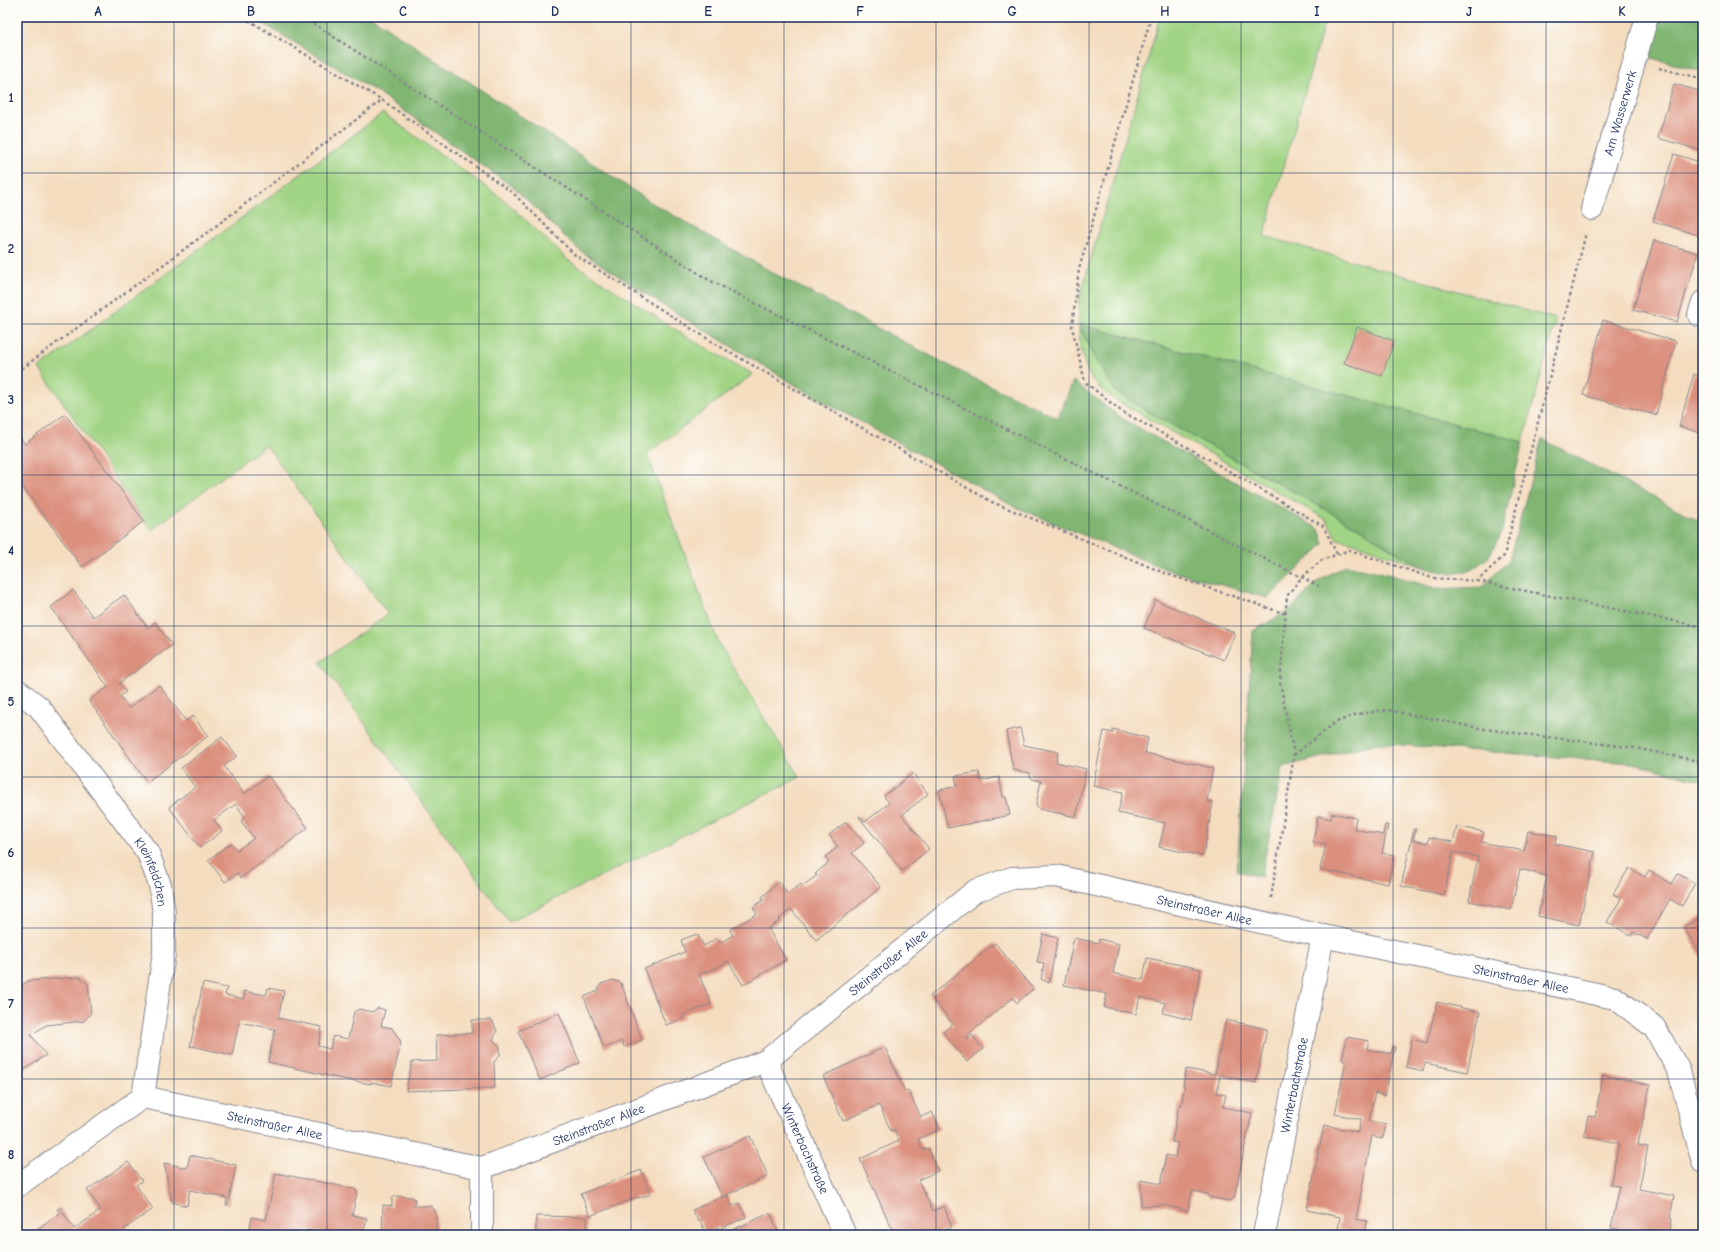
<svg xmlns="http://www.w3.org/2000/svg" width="1720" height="1252" viewBox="0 0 1720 1252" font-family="'Comic Neue',sans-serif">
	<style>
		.green { fill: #a1d484; stroke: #5e8271 }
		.forest { fill: #80b672; stroke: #4e7268 }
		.building { fill: #db8f7d }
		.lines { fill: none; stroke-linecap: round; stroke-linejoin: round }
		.minor-casing { stroke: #88868e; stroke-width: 24 }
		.path { stroke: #88868e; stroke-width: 2.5; stroke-dasharray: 3 3; stroke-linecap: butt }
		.minor { stroke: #fff; stroke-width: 22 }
		.grid { fill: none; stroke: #1b2f5e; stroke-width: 1; stroke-opacity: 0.55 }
		.labels { text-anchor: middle; stroke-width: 3; stroke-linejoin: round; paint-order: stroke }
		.street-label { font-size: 13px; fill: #1b2f5e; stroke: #fdfcf7 }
		.neatline { fill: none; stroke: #1b2f5e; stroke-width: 1.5 }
		.grid-label { font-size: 13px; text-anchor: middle; font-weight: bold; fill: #1b2f5e }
	</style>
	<rect width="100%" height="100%" fill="#fdfcf7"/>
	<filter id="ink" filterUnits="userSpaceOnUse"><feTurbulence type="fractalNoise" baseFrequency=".025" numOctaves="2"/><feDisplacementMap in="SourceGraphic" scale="8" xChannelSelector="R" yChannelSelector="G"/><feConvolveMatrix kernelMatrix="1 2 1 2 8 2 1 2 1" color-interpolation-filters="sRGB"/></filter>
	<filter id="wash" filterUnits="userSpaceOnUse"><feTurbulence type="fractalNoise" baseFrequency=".012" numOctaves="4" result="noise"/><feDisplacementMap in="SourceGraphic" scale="16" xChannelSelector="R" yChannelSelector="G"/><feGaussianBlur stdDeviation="0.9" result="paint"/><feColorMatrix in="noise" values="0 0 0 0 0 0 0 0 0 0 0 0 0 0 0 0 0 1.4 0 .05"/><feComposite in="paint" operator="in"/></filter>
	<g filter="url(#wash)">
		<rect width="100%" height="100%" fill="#f4ddbf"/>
		<!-- green -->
		<path class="green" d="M1160 17H1326L1264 236 1556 319 1523 442 1078 324 1099 365 1117 393 1165 421 1359 528 1399 554 1426 568 1354 543 1337 539 1327 520 1119 402C1110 396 1099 389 1093 380 1078 360 1078 324 1079 300Z
			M383 113 504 200 568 260 690 339 753 374 647 454 719 644 800 777 509 922 320 662 388 614 266 445 151 530 39 368Z"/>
		<!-- forest -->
		<path class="forest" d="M252 17H371L652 203 775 274 965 374 1058 418 1073 381 1121 418 1319 529 1324 544 1268 598 1168 570 1013 506 812 395 661 304 579 250 512 186 377 92Z
			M1654 17H1703V72L1644 56Z
			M1078 324 1523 442 1501 534 1488 558 1471 570 1452 574 1426 568 1399 554 1359 528 1165 421 1117 393 1099 365Z
			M1542 439 1703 523V781L1633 763 1377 743 1283 767 1261 877 1237 871 1253 631 1291 609 1317 582 1346 565 1384 573 1438 589 1482 587 1509 560Z"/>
		<g id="blocks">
			<!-- building -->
			<path class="building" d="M1674 84 1703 92V151L1658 138Z
				M1674 154 1703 163V229L1701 236 1653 221Z
				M1654 240 1698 253 1677 322 1633 310Z
				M1603 320 1676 341 1656 415 1583 395Z
				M1357 327 1394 341 1382 376 1344 363Z
				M1694 374 1703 377V434L1679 426Z
				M65 414 144 521 82 567 17 479V433L25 444Z
				M73 590 93 617 124 595 148 628 155 622 172 645 119 683 126 692 120 696 129 708 159 685 186 721 193 716 208 736 147 782 89 701 108 687 51 607Z
				M1155 600 1235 633 1224 660 1144 628Z
				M1020 728 1024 745 1058 752 1056 762 1086 769 1076 817 1039 809 1036 805 1041 781 1032 779 1030 776V773L1013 770 1006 731Z
				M1113 729 1148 738 1145 753 1213 768 1207 801 1213 802 1203 856 1159 847 1165 823 1118 813 1123 792 1093 786 1104 731 1113 733Z
				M222 737 237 756 224 766 244 794 268 776 308 828 241 878 237 873 225 882 208 860 231 843 237 850 254 838 241 821 245 817 236 804 214 820 222 831 200 848 169 807 195 787 181 768Z
				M979 772 981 781 999 777 1003 797H1006L1010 815 948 828 939 790 957 786 955 776Z
				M913 773 928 794 902 815 929 849 902 871 859 817 860 816 865 822 889 803 884 796Z
				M1332 813 1356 818 1354 829 1383 835 1385 825H1388L1382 853 1394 855 1388 884 1320 869 1326 844 1313 842 1318 816 1331 819Z
				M846 822 864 843 852 853 881 887 816 940 791 909 779 919 781 920 768 928 786 960 743 985 728 961 717 968 699 974 711 1004 683 1015 684 1018 666 1025 644 969 685 952 681 940 697 934 704 946 717 938 720 943 733 935 730 930 757 914 753 907 764 900 762 897 779 882 788 894 801 884 803 886 817 875 815 874 829 862 825 857 838 847 829 835Z
				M1457 826 1484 832 1481 842 1524 851 1528 831 1557 836 1555 844 1595 852 1579 925 1538 916 1547 876 1520 869 1511 910 1469 901 1478 857 1453 852 1444 895 1401 886 1414 829H1416L1413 840 1428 843 1429 837 1453 842Z
				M1629 868 1645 877 1649 870 1672 884 1678 874 1695 883 1682 906 1670 899 1647 939 1633 932 1631 936 1607 922 1621 899 1613 894Z
				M1703 915V960L1684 927Z
				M1043 934 1058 938 1049 983 1041 979 1044 963 1037 962Z
				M1074 938 1098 943 1099 939 1119 944 1113 973 1143 980 1147 958 1201 969 1191 1020 1163 1013 1165 1003 1140 997 1136 1014 1104 1007 1107 994 1064 985Z
				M995 943 1033 989 1017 1003 1013 998 965 1037 967 1040 972 1035 983 1049 967 1062 943 1032 953 1024 930 996Z
				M80 977 88 984 91 1013 84 1021 46 1025 31 1035 46 1055 20 1073 17 1069V987L18 988 28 981Z
				M613 980 621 983 642 1040 624 1047 622 1041 604 1048 584 997 598 991 601 984Z
				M203 983 227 988 225 995 243 999 245 993H243V991L266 995 268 988 284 991 278 1018 322 1027 318 1046 330 1049 333 1036 348 1039 354 1012 359 1009 372 1012 378 1008 385 1010 381 1026 392 1028 401 1042 391 1086 371 1082V1084L343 1079 268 1062 275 1029 239 1022 232 1055 192 1046 190 1047Z
				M1437 1002 1480 1012 1467 1072 1425 1063 1423 1071 1406 1067 1412 1039 1427 1043Z
				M559 1013 580 1063 540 1080 518 1031Z
				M472 1020H492L497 1031 493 1040 500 1046V1055L494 1062 495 1088 406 1091 412 1062 437 1061 436 1035 472 1033Z
				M1226 1020 1267 1029 1256 1083 1220 1075 1217 1093 1226 1095 1223 1107 1252 1113 1234 1198 1229 1201 1209 1197 1208 1194 1192 1191 1188 1211 1164 1205 1141 1206V1180L1161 1184 1166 1155 1175 1157 1178 1143 1172 1142 1179 1105 1181 1106 1185 1087 1183 1086 1186 1069 1215 1074Z
				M1347 1037 1369 1041 1367 1049 1391 1054 1393 1046 1395 1047 1385 1096 1375 1093 1369 1121 1386 1124 1383 1138 1372 1136 1356 1219 1367 1221 1365 1235 1338 1229 1340 1217 1307 1210 1324 1125 1358 1132 1361 1119 1335 1114 1346 1061 1342 1060Z
				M885 1047 905 1092 908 1090 921 1117 932 1112 940 1129 918 1139 923 1150 928 1148 938 1171 918 1180 933 1211 944 1206 952 1227 934 1235H913L910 1230 895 1235 860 1159 899 1141 894 1129 891 1131 879 1105 843 1121 823 1076Z
				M1603 1075 1650 1085 1638 1145 1648 1147 1639 1189 1674 1196 1670 1218H1672L1669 1235H1617L1618 1229 1611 1228 1620 1186 1610 1185 1619 1143 1584 1136 1588 1116 1595 1117Z
				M750 1136 768 1176 722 1197 704 1157Z
				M190 1155 236 1165 228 1205H226L227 1198 190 1190 187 1206 172 1202 164 1163 187 1168Z
				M128 1162 142 1181 136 1185 153 1209 124 1229 128 1235H29L60 1213 57 1209 60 1208 74 1229 101 1210 87 1190Z
				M641 1170 651 1194 639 1198 638 1197 590 1216 581 1194Z
				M276 1173 355 1189 357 1192 352 1215 367 1218 363 1235H331L307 1230 306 1235H248L252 1217 266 1220Z
				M727 1195 732 1206 739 1203 746 1217 719 1229 718 1227 706 1233 700 1221H698L692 1210Z
				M395 1196 412 1197 415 1199 414 1206H431L436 1212V1235H382L383 1205 392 1206V1199Z
				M770 1213 780 1235H721Z
				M536 1216 587 1217V1235H536Z"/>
		</g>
	</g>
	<g filter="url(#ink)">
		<use href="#blocks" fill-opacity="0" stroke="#88868e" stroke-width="1"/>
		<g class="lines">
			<!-- minor casing -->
			<g class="minor-casing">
				<g id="minor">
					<path id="s1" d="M1592 209 1647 17"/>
					<path d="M1699 315 1703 302"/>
					<path id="s2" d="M17 690 39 707 148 853 160 885 164 913V953L143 1097"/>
					<path id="s3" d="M766 1061 845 1235"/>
					<path id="s4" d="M17 1186 143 1097 482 1168 766 1061 975 891 1012 878 1056 876 1323 936 1615 998 1654 1027 1679 1071 1703 1162"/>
					<path d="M482 1235V1168"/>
					<path id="s5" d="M1264 1235 1323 936"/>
				</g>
			</g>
			<!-- path -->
			<path class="path" d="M243 17 382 100 513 193 575 255 719 346 992 502 1167 574 1286 614
				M303 17 709 280 1319 586
				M1151 17 1079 269 1072 327 1085 382 1121 411 1205 457 1323 526 1337 554
				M1659 68 1703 79
				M17 372 224 220 382 100
				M1477 581 1703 627
				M1294 755 1336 722 1358 714 1388 710 1484 729 1635 748 1703 762
				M1271 898 1294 755 1280 682 1287 596 1301 578 1322 560 1349 550 1432 578 1477 581 1504 556 1586 233"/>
			<!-- minor -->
			<use href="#minor" class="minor"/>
		</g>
	</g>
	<!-- grid -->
	<path class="grid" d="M174 17V1235M327 17V1235M479 17V1235M631 17V1235M784 17V1235M936 17V1235M1089 17V1235M1241 17V1235M1393 17V1235M1546 17V1235M17 173H1703M17 324H1703M17 475H1703M17 626H1703M17 777H1703M17 928H1703M17 1079H1703"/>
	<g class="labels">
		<!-- street labels -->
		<g class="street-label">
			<text dy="5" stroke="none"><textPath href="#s1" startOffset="100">Am Wasserwerk</textPath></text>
			<text dy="5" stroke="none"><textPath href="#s2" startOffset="229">Kleinfeldchen</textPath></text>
			<text dy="5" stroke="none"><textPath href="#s4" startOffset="1309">Steinstraßer Allee</textPath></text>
			<text dy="5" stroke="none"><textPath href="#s4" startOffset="961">Steinstraßer Allee</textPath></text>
			<text dy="5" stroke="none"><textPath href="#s4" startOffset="1633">Steinstraßer Allee</textPath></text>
			<text dy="5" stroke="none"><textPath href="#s5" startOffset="153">Winterbachstraße</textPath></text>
			<text dy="5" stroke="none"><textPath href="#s4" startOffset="625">Steinstraßer Allee</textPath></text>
			<text dy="5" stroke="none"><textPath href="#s4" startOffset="289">Steinstraßer Allee</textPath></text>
			<text dy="5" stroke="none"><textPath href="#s3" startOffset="96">Winterbachstraße</textPath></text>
		</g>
	</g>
	<!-- margin -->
	<rect width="1720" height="1252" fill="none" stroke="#fdfcf7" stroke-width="44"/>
	<rect x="22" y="22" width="1676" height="1208" class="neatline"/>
	<g class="grid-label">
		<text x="98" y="16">A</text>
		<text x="251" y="16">B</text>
		<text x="403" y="16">C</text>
		<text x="555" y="16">D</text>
		<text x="708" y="16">E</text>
		<text x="860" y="16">F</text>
		<text x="1012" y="16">G</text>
		<text x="1165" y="16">H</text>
		<text x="1317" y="16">I</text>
		<text x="1469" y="16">J</text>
		<text x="1622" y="16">K</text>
		<text x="11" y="102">1</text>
		<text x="11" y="253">2</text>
		<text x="11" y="404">3</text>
		<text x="11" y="555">4</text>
		<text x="11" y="706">5</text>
		<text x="11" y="857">6</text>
		<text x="11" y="1008">7</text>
		<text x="11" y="1159">8</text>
	</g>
</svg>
